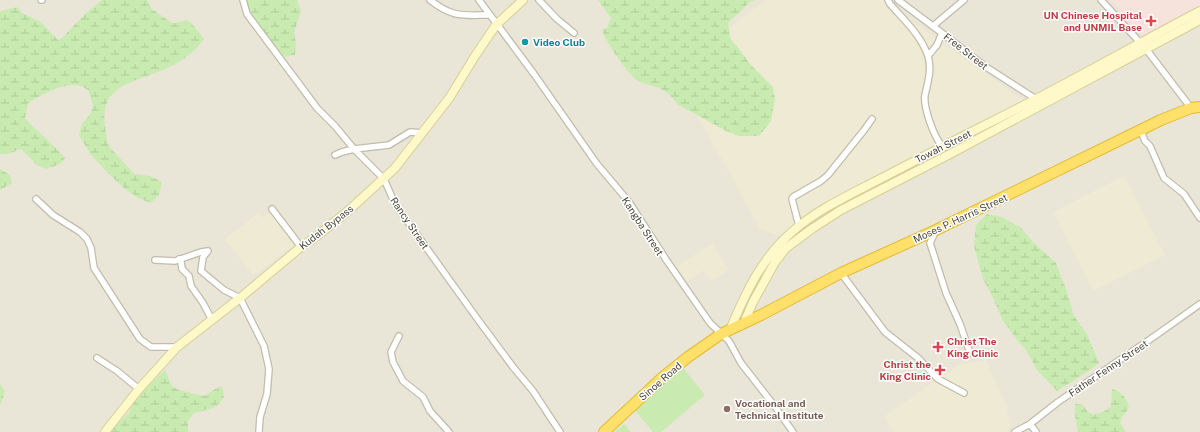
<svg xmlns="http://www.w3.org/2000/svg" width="1200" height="432" viewBox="0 0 1200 432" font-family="'Public Sans',sans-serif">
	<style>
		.residential { fill: #e9e6d7 }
		.education { fill: #efead3 }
		.medical { fill: #f6e3dc }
		.grass { fill: #c9ebb1 }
		.wetland { fill: url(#wetland-marsh) }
		.park { fill: url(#park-tufts) }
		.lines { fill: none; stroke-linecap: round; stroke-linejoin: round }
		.street-casing { stroke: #c1bcab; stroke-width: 8 }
		.secondary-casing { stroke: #d7ce97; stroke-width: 10 }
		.highway-casing { stroke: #e4ba34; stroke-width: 12 }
		.street { stroke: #fff; stroke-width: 5.5 }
		.secondary { stroke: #fff9c9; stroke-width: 8 }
		.highway { stroke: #ffe06a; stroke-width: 10 }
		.health-dot { fill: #e0444e; stroke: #fff; stroke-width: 1.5 }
		.culture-dot { fill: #0f9aa8; stroke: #fff; stroke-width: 1.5 }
		.education-dot { fill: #8d6e63; stroke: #fff; stroke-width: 1.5 }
		.labels { text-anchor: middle; stroke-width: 3; stroke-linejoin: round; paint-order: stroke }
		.health-label { font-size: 10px; font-weight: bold; fill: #be3a42; stroke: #fff; text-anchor: end }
		.culture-label { font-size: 10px; font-weight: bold; fill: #0d838f; stroke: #fff; text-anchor: start }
		.street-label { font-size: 10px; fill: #494537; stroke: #fff }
		.education-label { font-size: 10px; font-weight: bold; fill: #785e54; stroke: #fff; text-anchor: start }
	</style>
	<defs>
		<pattern id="wetland-marsh" width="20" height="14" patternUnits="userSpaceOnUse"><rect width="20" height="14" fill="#c9ebb1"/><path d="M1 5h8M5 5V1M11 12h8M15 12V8" fill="none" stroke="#aecb99"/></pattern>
		<pattern id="park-tufts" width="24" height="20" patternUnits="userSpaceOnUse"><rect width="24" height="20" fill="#c9ebb1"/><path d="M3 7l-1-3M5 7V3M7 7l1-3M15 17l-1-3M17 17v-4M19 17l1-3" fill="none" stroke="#aecb99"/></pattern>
	</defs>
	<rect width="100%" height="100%" fill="#f5f3e9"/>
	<!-- residential -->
	<path class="residential" d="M0 0H1200V432H0Z"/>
	<!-- education -->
	<path class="education" d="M765 0H890L912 21 1023 100 814 210 781 236 761 230 688 98 672 74Z
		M1124 176 1165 255 1093 291 1053 212Z
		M272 211 297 242 254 276 225 239 259 213 263 218Z
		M712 244 729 270 711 281 704 270 687 281 677 266Z
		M986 360 1007 408 1010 428 1006 432H894L885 416 960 364Z"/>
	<!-- medical -->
	<path class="medical" d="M1111 0H1200V5L1143 36Z"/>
	<!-- grass -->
	<path class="grass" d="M683 368 705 395 661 432H653L634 409Z"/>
	<!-- wetland -->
	<path class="wetland" d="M102 0H147L152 9 172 23H175L187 20 194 26 204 39C193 54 180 63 163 70 134 82 99 86 105 125 106 133 106 140 109 146L134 174 150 176 162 182 159 195 151 203 138 198 125 189 112 177 91 155 79 135 82 124 91 113 93 105 88 90C85 88 80 85 76 85 60 84 41 95 28 103L25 118C38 133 53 143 65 158L60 164 46 169 37 165 21 149 8 154H0V11L17 7 22 13 41 22 58 40 62 38 86 13Z
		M246 0H297L301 11 294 33 296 43 295 55 285 57C269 44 253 19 246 0Z
		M598 0H757L750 2 728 23 731 40 737 46 750 64 773 87 775 99 771 121 759 136H739L726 131 677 104C672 95 663 89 653 86 648 84 642 84 638 81 628 74 606 43 602 30L607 28 611 18Z
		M0 169 10 175 12 183 0 190Z
		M987 214 1002 217 1021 228 1034 243 1056 263 1066 289 1074 316 1087 334 1099 363 1090 370 1057 391 1037 370 1026 350 1017 340 1002 319 993 298 983 279 974 246 976 225Z
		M165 370 172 386 179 390 204 396 220 386 223 389 224 397 218 405 210 409 194 413 188 421V432H109L129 413 132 404 147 387Z
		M0 384C7 391 4 397 0 405Z
		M1112 389C1121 391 1127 398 1129 408L1122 417 1120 423 1126 432H1078L1075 416V404H1082L1088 412 1094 415C1100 412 1106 412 1111 406Z"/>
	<!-- park -->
	<path class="park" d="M624 424 631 432H615Z"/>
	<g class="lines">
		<!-- street casing -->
		<g class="street-casing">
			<path id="street" d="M41 0H42
				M243 0 247 14 317 108 335 126 354 149 384 179 395 204 476 317 513 367 533 391 560 432
				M430 0C453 18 462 15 490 15
				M479 0 534 74 597 164 629 202 667 261 710 323 729 341 741 363 776 408 793 432
				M539 0 557 19 574 33
				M888 0 890 4C904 20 921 35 928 56 932 69 928 82 925 95 923 107 934 137 942 146
				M898 0 942 33 983 65 1036 99
				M1101 0 1146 49 1191 108
				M933 26 964 0
				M928 56 937 45 942 33
				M1141 131 1145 141 1150 146 1164 178 1184 194 1200 218
				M335 155 342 152 354 149 389 145 410 132 423 133
				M36 199 53 215 80 232 87 239 91 248 94 268 140 339 151 347H177
				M272 209 301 247
				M798 222 792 199 793 197 821 181 828 175 865 129 872 119
				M936 230 930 243 946 293 960 324 970 353
				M179 259 181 262 182 269 189 276 191 286 203 303 212 320
				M155 260 175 261 201 252 208 251 203 257 201 271 224 290 240 298 264 346 269 369 267 394 260 417 259 432
				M841 273 885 332 918 358 938 379 964 393
				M399 336 391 352 393 362 403 381 423 397 430 411 449 432
				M97 358 117 371 139 389
				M1030 424 1036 432
				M1015 432 1030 424 1058 402 1152 338 1200 304"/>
		</g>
		<!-- secondary casing -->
		<g class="secondary-casing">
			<path id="secondary" d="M744 323 753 302 775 262 786 248 813 228 841 210 950 154 1200 20
				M730 330C745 294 762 257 793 231 817 210 847 196 876 181 913 162 951 142 989 123 1060 88 1129 48 1200 11
				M105 432 139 389 177 347 240 298 301 247 317 236 348 211 395 168 450 97 475 56 496 25 523 0"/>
		</g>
		<!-- highway casing -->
		<g class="highway-casing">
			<path id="highway" d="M604 432 663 377 688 357 721 334 761 315 841 273 936 230 1161 120 1191 108 1200 107"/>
		</g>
		<!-- street -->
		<use href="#street" class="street"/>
		<!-- secondary -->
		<use href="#secondary" class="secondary"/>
		<!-- highway -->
		<use href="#highway" class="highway"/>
	</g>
	<!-- markers -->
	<g class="health-dot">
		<path d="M1149 15h4v4h4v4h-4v4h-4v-4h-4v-4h4z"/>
		<path d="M936 341h4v4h4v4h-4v4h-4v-4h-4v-4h4z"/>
		<path d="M938 364h4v4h4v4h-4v4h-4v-4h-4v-4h4z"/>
	</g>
	<circle class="culture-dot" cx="525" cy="42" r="4"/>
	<circle class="education-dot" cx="727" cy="409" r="4"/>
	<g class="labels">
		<!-- health labels -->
		<g class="health-label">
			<text x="1142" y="19">UN Chinese Hospital<tspan x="1142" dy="12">and UNMIL Base</tspan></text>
			<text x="947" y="345" text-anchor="start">Christ The<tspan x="947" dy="12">King Clinic</tspan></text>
			<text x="931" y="368">Christ the<tspan x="931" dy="12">King Clinic</tspan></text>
		</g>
		<!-- culture labels -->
		<g class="culture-label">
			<text x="533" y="46">Video Club</text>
		</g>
		<!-- street labels -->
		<g class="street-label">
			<text transform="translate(966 51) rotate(38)" y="4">Free Street</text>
			<text transform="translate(943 146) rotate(-27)" y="4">Towah Street</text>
			<text transform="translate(960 218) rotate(-25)" y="4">Moses P. Harris Street</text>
			<text transform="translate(410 223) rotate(56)" y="4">Rancy Street</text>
			<text transform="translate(643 226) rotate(57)" y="4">Kangba Street</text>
			<text transform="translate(326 227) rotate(-38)" y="4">Kudah Bypass</text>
			<text transform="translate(1108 368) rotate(-34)" y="4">Father Fenny Street</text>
			<text transform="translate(660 381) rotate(-41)" y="4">Sinoe Road</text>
		</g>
		<!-- education labels -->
		<g class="education-label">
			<text x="735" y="407">Vocational and<tspan x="735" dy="12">Technical Institute</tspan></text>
		</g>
	</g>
</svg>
